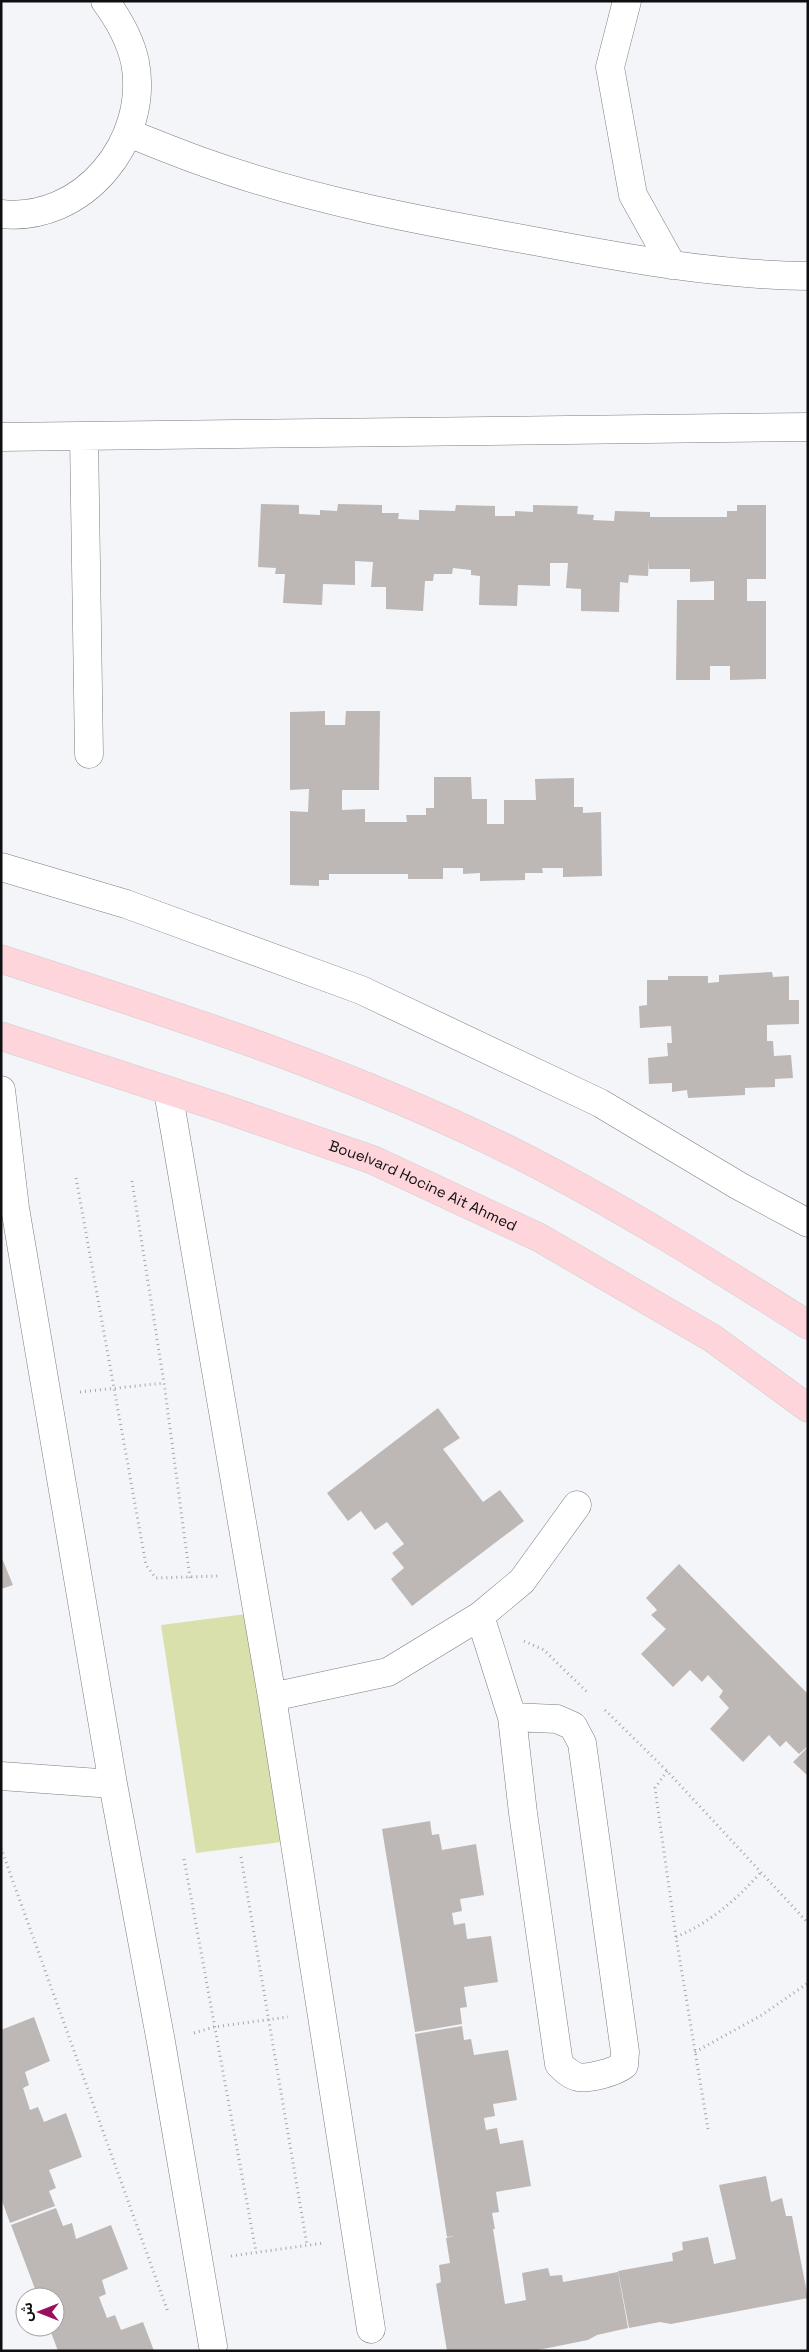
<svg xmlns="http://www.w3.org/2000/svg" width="809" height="2352" viewBox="0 0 809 2352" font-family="'Space Grotesk','Noto Sans Arabic',sans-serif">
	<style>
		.green { fill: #dae0ab }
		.building { fill: #bdb8b6 }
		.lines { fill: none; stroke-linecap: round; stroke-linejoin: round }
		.minor-casing { stroke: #7c7d81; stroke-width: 29 }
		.major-casing { stroke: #cfcfcf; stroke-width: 29 }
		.path { stroke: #a6a7ab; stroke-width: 3; stroke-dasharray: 1 4; stroke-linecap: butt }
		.minor { stroke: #fff; stroke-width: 28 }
		.major { stroke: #fdd5da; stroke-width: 28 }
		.labels { text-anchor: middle; stroke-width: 4.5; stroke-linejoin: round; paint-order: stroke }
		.street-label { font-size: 15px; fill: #0f0f11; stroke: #fff }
	</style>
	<rect width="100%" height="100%" fill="#f3f5f9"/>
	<!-- green -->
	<path class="green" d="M246 1614 282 1842 196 1853 161 1625Z"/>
	<!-- building -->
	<path class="building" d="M261 504 299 505V514L320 515V510L337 511 338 504 382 505V513H399L398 519 419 520V510L455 511 456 505 495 506V516H515V511L533 512V505L578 506 577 514 594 515 593 520 614 521 615 511 650 512V517H727V511H737V505H766V579H747V601H766V679L730 680V666H710V680H676L677 600H714V581L690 582V569H649V559L648 576 629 575 628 583 620 582 619 612 581 611V589L566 588 568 563H550V586L518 585 517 606 479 605 480 576 471 575V570L453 568 452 574H434L433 581H425L423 611 386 609V587H371L373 562 355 561V585L323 584 322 605 283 603 285 574H275L276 568 258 567Z
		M325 711V725H345L346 711H380L379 790H342V810L365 809V822H407L406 815H426V808H434V777H471L472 799H487V824H504V800H536L535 779 574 778V807H583V813L601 812 602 876 563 877V868H542L543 873H525V880L480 881V873L463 874V868H443V879H408V874H329V880H319V886L290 885V811L308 812 309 789 290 790V712Z
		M772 972 773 977 789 976V1000H799V1024L767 1025V1041H773L774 1056 791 1055 793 1078 775 1079V1087L745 1088V1095L688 1098 687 1090 672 1092V1083L649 1084 648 1058 668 1056 667 1043H672L671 1026 640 1028 639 1006 647 1005V980H668V976H708V983L719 982V975Z
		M438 1408 460 1438 443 1449 483 1502 500 1490 524 1521 412 1606 391 1579 404 1568 392 1553 404 1544 387 1522 375 1530 361 1511 348 1521 327 1493Z
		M1 1556 13 1585 1 1589Z
		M679 1564 808 1694V1746L799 1754 786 1741 780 1747 769 1735 743 1762 710 1729 729 1708 719 1697 723 1691 708 1675 702 1682 690 1670 673 1687 641 1654 666 1629 651 1615 657 1610 646 1598Z
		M808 1747V1776L793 1762Z
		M430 1821 432 1835 439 1834 442 1850 476 1844 484 1895 460 1899 462 1911 452 1913 454 1925 465 1923 467 1939 491 1936 498 1982 464 1987 467 2007 460 2008 462 2024 415 2032 382 1829Z
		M34 2017 50 2061 25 2072 29 2085 23 2088 30 2110 38 2107 44 2122 66 2113 82 2157 49 2170 56 2188 49 2191 55 2206 10 2223 1 2198V2030Z
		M462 2026 464 2040 471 2039 474 2055 508 2050 517 2100 493 2104 495 2116 484 2118 486 2130 497 2128 500 2144 523 2140 531 2186 496 2192 499 2212 492 2213 495 2229H493L505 2304 526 2300 522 2273 548 2268 550 2276 562 2275 563 2282 618 2272 628 2328 597 2335 588 2340 533 2351H447L436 2284 441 2282 439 2265 450 2263 446 2238 454 2236 447 2237 415 2034Z
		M766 2176 771 2202 782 2198 786 2216H792L808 2298 671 2324 660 2322 629 2328 618 2271 673 2261 672 2253 683 2250 682 2242 708 2237 714 2264 736 2259 719 2185Z
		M56 2208 63 2226 72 2223 76 2239 111 2225 128 2269 102 2280 106 2294 99 2297 107 2318 115 2315 121 2330 143 2322 154 2351H58L49 2327H55V2297H38L11 2225Z"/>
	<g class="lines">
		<!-- minor casing -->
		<g class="minor-casing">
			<path id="minor" d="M627 1 610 67 633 195 672 265
				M128 133C154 143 180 154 206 163 312 201 423 221 534 241 624 258 715 275 808 276
				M1 214C83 223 150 141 135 62 130 39 119 20 105 1
				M1 437 808 427
				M84 437 89 754
				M1 867 126 904 361 990 600 1103 739 1186 808 1223
				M1 1090 15 1208 113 1784 161 2042 213 2346
				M168 1091 272 1697 371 2329
				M480 1616 512 1717 523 1813 559 2064C565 2070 570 2075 578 2077 590 2079 615 2072 624 2065L625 2052 582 1743 573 1726 557 1719 512 1717
				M272 1697 388 1672 480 1616 522 1581 577 1505
				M1 1776 113 1784"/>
		</g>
		<!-- major casing -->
		<g class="major-casing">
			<g id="major">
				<path d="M1 959C178 1016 357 1073 523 1157 621 1207 715 1266 808 1325"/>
				<path id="s1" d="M1 1036 222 1108 373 1160 540 1238 712 1338 808 1408"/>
			</g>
		</g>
		<!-- path -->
		<path class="path" d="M76 1178 146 1565 156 1578 218 1576
			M132 1181 164 1383 190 1578
			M80 1392 164 1383
			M524 1641 544 1650 588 1693
			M605 1710 667 1771 808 1923
			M667 1771 655 1788 676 1937 708 2129
			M1 1848 168 2312
			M241 1857 307 2245
			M184 1859 256 2252
			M676 1937C711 1922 736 1900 761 1872
			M194 2033 214 2027 288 2017
			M695 2052 762 2015 808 1983
			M231 2256 324 2243"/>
		<!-- minor -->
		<use href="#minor" class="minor"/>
		<!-- major -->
		<use href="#major" class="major"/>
	</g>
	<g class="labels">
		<!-- street labels -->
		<g class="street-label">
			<text dy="5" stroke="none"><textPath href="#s1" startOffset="448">Bouelvard Hocine Ait Ahmed</textPath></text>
		</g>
	</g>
	<!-- border -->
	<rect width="809" height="2352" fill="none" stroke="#0f0f11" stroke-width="5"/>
	<!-- north arrow -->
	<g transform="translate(40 2312) rotate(270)"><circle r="24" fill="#ffffff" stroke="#9f9fa0"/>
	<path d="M0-4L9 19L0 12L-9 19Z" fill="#9a0e5f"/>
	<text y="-8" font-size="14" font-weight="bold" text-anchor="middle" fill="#0f0f11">ش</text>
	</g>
</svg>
